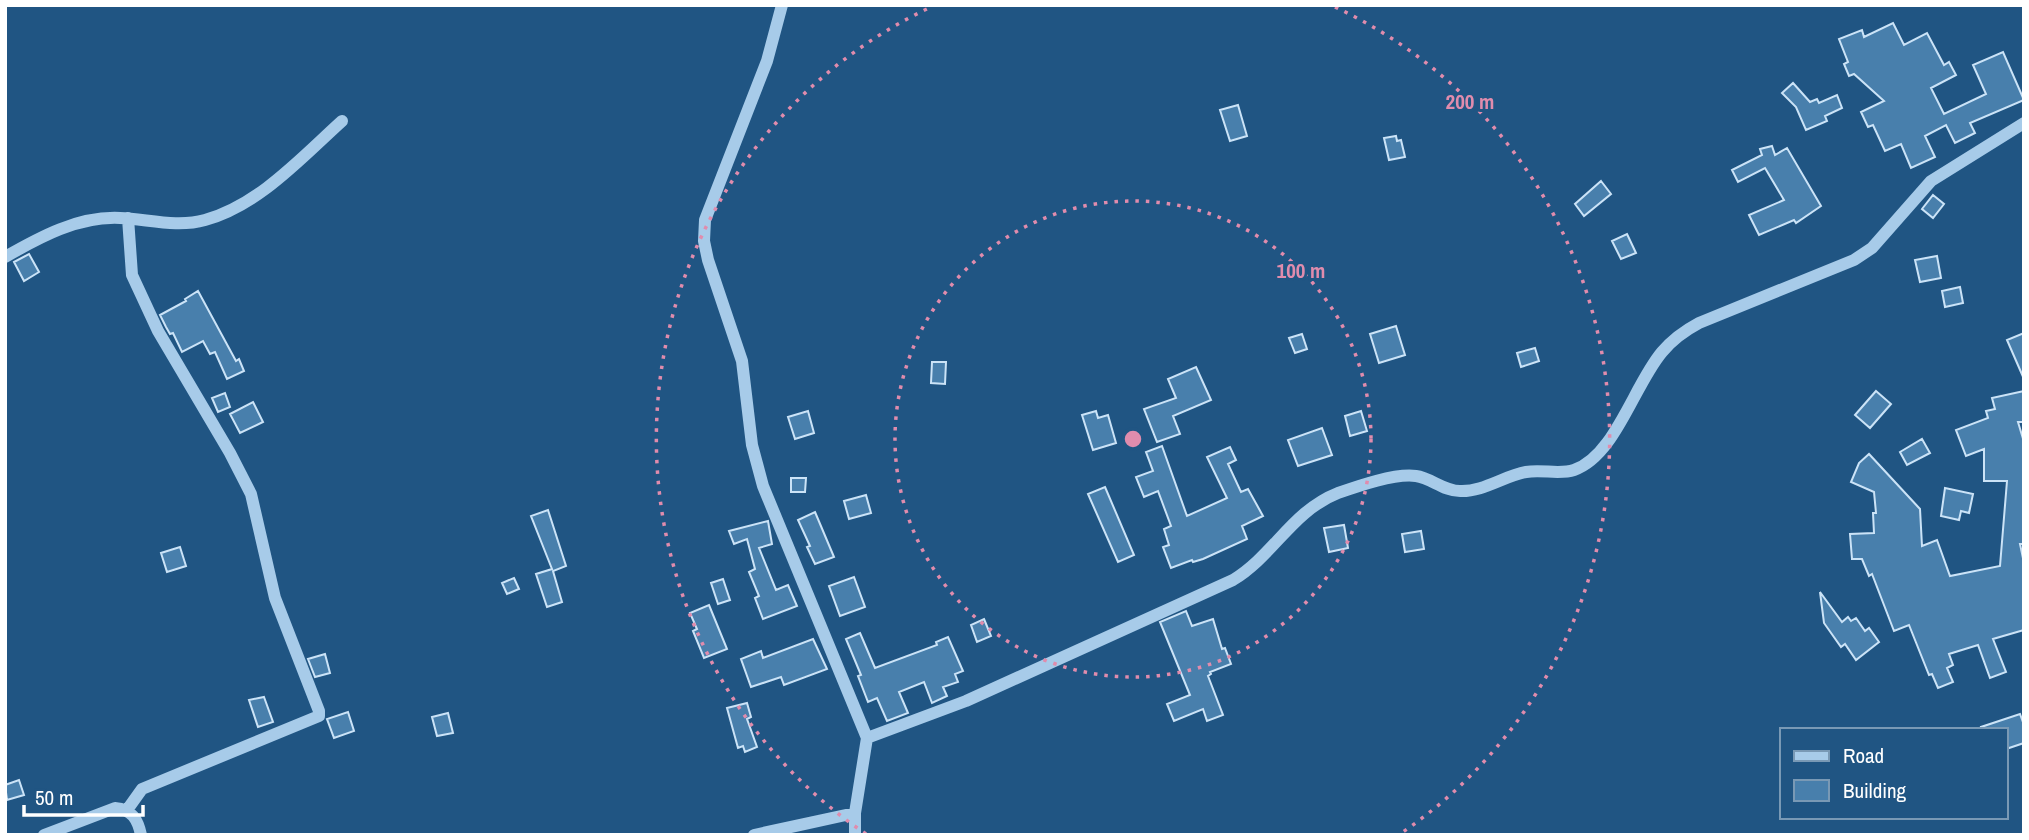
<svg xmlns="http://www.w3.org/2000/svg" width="2029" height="840" viewBox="0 0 2029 840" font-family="'Archivo Narrow',sans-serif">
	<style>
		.building { fill: #487fac; stroke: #cbe3f7; stroke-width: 2 }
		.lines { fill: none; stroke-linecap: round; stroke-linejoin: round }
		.minor { stroke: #a7cbe9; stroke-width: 12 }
		.ring { fill: none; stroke: #e08cad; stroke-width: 3.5; stroke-dasharray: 3.5 7 }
		.centre { fill: #e08cad; stroke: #205583; stroke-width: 3.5 }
		.ring-label { font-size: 21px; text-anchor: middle; font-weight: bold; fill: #e08cad; stroke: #205583; stroke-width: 6; stroke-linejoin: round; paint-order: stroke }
	</style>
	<rect width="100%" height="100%" fill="#205583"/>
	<!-- building -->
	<path class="building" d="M1893 23 1904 45 1927 33 1944 65 1949 62 1956 75 1931 88 1944 114 1986 94 1973 65 2003 52 2024 100 1970 123 1975 133 1955 143 1946 125 1925 136 1935 157 1911 168 1901 144 1885 151 1873 125 1868 127 1861 112 1884 101 1854 74 1849 76 1844 64 1848 62 1839 39 1862 30 1864 37Z
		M1793 83 1810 102 1817 99 1819 103 1837 95 1842 108 1825 116 1827 121 1806 130 1796 107 1782 93Z
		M1238 105 1247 136 1230 141 1220 110Z
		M1396 136 1397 141 1401 140 1405 157 1389 160 1384 138Z
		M1772 146 1775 155 1787 148 1821 206 1796 223 1794 220 1759 235 1749 215 1784 200 1765 168 1738 182 1732 170 1762 155 1760 149Z
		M1601 181 1611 194 1584 216 1575 204Z
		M1933 195 1944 204 1933 218 1922 209Z
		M1627 234 1636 253 1621 259 1612 241Z
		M29 254 39 272 24 281 14 262Z
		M1937 256 1941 278 1920 282 1915 260Z
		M1960 287 1963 303 1945 307 1942 291Z
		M198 291 236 361 239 359 244 371 227 379 215 352 210 354 203 341 182 352 173 333 170 334 166 327 160 315 186 301 185 299Z
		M1396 326 1405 355 1379 363 1370 334Z
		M2024 333V379L2007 340Z
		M1302 334 1307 349 1295 353 1289 338Z
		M1535 348 1539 361 1521 367 1517 353Z
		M932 362H946L945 384 931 383Z
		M1196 367 1211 400 1173 416 1180 434 1157 442 1144 409 1176 398 1168 379Z
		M1876 391 1891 404 1870 428 1855 415Z
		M2024 391V422H2018L2024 442V544H2020L2024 563V630L1993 639 2006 672 1990 678 1978 645 1949 654 1953 665 1947 668 1953 682 1938 688 1932 674 1929 675 1909 625 1894 631 1872 574 1869 576 1862 559H1852L1850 534 1874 533 1873 513H1876L1874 492 1851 482 1859 463 1869 454 1920 509 1922 546 1937 540 1950 576 2000 566 2007 481H1984V449L1966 456 1956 430 1988 418 1986 411 1995 409 1992 398Z
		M225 393 230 407 218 412 212 398Z
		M253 402 263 422 240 433 230 414Z
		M808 411 814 433 795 439 788 417Z
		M1096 411 1098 418 1108 415 1116 443 1093 450 1082 415Z
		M1361 411 1367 431 1350 436 1345 416Z
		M1322 428 1332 455 1298 466 1288 440Z
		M1922 439 1930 453 1907 465 1900 452Z
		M1162 446 1187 516 1227 498 1207 457 1230 447 1236 460 1228 464 1241 492 1248 489 1263 516 1242 526 1247 539 1203 559 1193 562 1192 560 1171 568 1163 547 1169 545 1164 529 1171 526 1158 491 1144 497 1136 477 1153 471 1146 452Z
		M791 478H806L805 492H791Z
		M1105 487 1134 555 1118 562 1088 494Z
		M1945 488 1973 494 1969 513 1961 511 1959 520 1941 516Z
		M866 495 871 513 849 519 844 501Z
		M548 510 566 566 553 571 562 602 547 607 536 574 552 569 531 516Z
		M815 512 834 557 815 564 807 547 810 546 798 520Z
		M768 521 772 544 759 548 776 590 788 585 797 606 763 619 755 598 759 596 749 572 755 569 747 539 734 544 729 531Z
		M1344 525 1348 548 1329 552 1324 528Z
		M1421 531 1424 549 1405 552 1402 534Z
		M180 547 186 566 167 572 161 553Z
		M854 577 865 607 840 616 829 586Z
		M514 578 519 589 507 594 502 583Z
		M723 579 730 600 718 604 711 583Z
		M1820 592 1842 622 1848 617 1851 621 1856 618 1865 631 1869 628 1879 642 1856 660 1845 644 1841 647 1824 623Z
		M709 605 727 649 704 658 693 631 697 629 690 613Z
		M1186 611 1192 626 1213 619 1222 649 1225 648 1231 664 1210 672 1211 674 1208 676 1223 715 1207 721 1203 709 1174 721 1167 704 1190 695 1160 622Z
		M984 619 991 636 977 642 971 625Z
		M860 633 875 668 937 645 936 642 948 637 963 671 955 674 958 682 943 687 947 696 932 703 924 682 899 692 908 713 887 721 877 698 868 702 858 676 861 675 846 639Z
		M813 639 827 669 784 685 781 677 751 687 741 659 761 651 763 658Z
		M325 654 330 673 315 677 308 659Z
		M264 697 273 722 258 727 249 700Z
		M747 703 751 717 747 719 757 747 745 752 743 746 738 748 727 708Z
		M348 712 354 731 334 738 327 719Z
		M448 713 453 733 437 736 432 717Z
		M2020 714 2024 725V743L2006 749V730H1982L1981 727Z
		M19 780 24 795 7 800 5 785Z"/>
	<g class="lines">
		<!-- minor -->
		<path class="minor" d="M782 5 767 61 705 220 704 241 708 260 742 361 752 445 763 486 867 738 966 701 1233 580C1274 555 1292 511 1338 493 1358 486 1395 473 1416 476 1431 478 1444 491 1460 491 1483 492 1504 476 1526 472 1542 469 1559 475 1574 470 1615 456 1634 385 1662 352 1672 340 1684 331 1699 323L1854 260 1872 248 1931 181 2024 123
			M5 257C40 237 78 216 120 218 147 219 177 228 205 220 259 205 301 158 342 121
			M127 810 142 789 319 716V711L275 598 251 494 230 453 158 331 132 275 128 218
			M44 835 115 808C132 809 138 820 141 835
			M754 835 855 813
			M855 835V813L867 738"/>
	</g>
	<!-- distance rings -->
	<g class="ring">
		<circle cx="1133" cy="439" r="238"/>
		<path d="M866 834A477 477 0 0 1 931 7M1335 7A477 477 0 0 1 1400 834"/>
	</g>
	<circle cx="1133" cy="439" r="10" class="centre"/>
	<g class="ring-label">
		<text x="1470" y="109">200 m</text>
		<text x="1301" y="278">100 m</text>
	</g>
	<!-- border -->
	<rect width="2029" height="840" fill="none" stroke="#ffffff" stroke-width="14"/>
	<!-- legend -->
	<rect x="1780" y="728" width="228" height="91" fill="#205583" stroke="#7999b5" stroke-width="2"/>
	<rect x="1794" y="751" width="35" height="10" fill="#a7cbe9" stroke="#7999b5" stroke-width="2"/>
	<text x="1843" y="763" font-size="21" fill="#ffffff">Road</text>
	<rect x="1794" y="780" width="35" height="21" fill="#487fac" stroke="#7999b5" stroke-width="2"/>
	<text x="1843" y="798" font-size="21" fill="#ffffff">Building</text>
	<!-- scale -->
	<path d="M24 805v10h119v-10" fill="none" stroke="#ffffff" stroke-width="3.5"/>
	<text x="35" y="805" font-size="21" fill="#ffffff" stroke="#205583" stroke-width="5" paint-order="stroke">50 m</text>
</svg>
